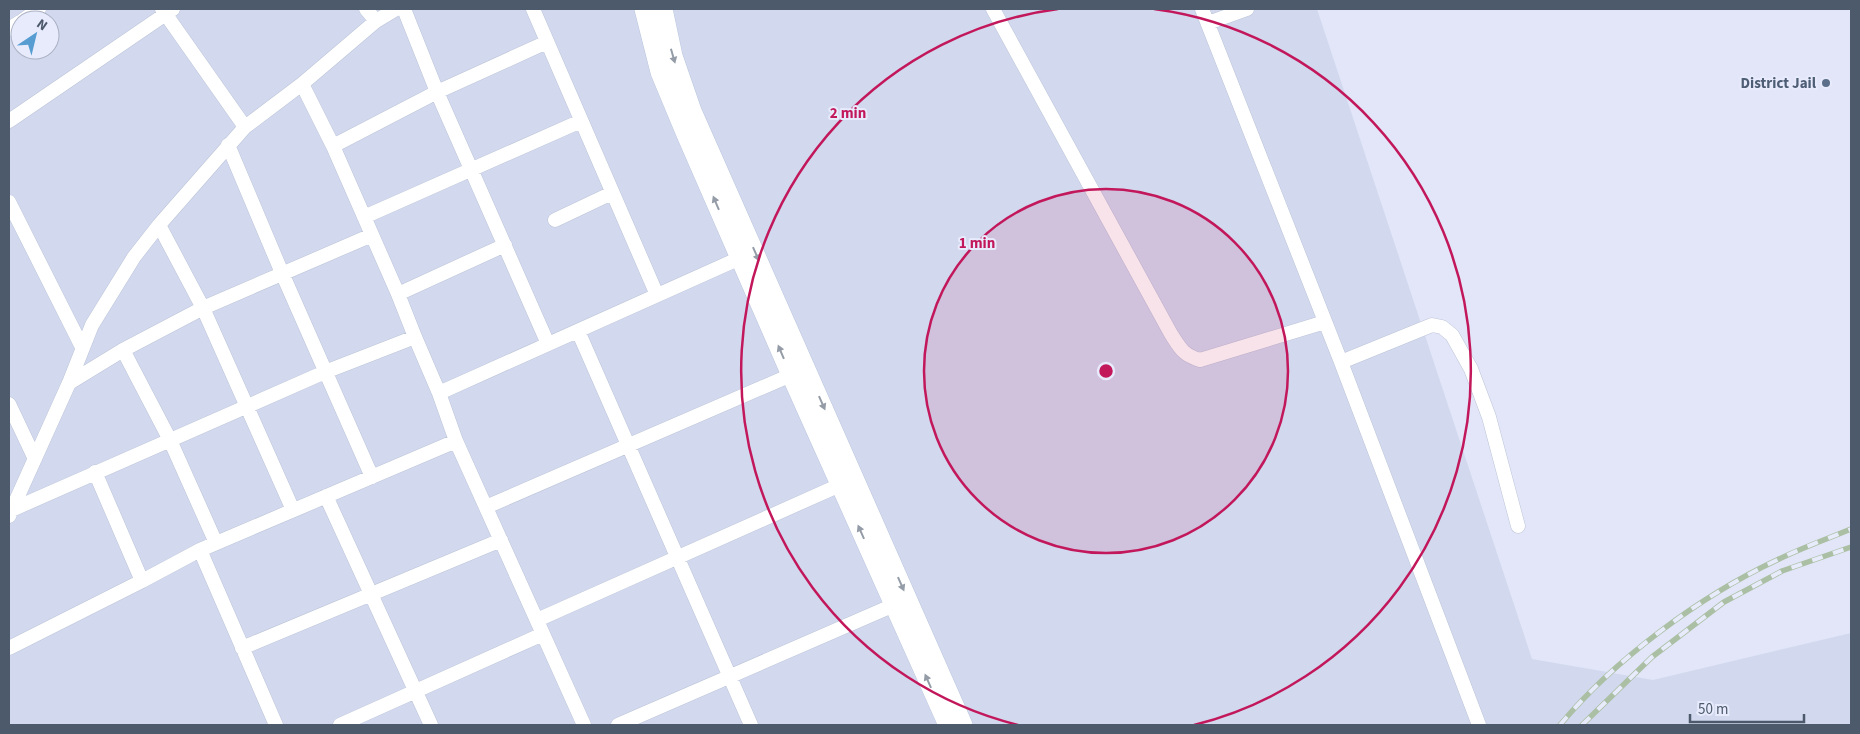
<svg xmlns="http://www.w3.org/2000/svg" width="1860" height="734" viewBox="0 0 1860 734" font-family="'Source Sans 3',sans-serif">
	<style>
		.residential { fill: #d2d9ef; fill-rule: evenodd }
		.lines { fill: none; stroke-linecap: round; stroke-linejoin: round }
		.street-casing { stroke: #bdc5d8; stroke-width: 15 }
		.secondary-casing { stroke: #bbc6dc; stroke-width: 20 }
		.street { stroke: #fff; stroke-width: 14 }
		.secondary { stroke: #fff; stroke-width: 19 }
		.rail-casing { stroke: #aabfa3; stroke-width: 5.5 }
		.rail { stroke: #e8ebfc; stroke-width: 4; stroke-dasharray: 11; stroke-linecap: butt }
		.oneway { fill: #949ca7 }
		.ring { fill: none; stroke: #c2185b; stroke-width: 2.5 }
		.service-dot { fill: #5c6f8a; stroke: #e8ebfc; stroke-width: 2 }
		.labels { text-anchor: middle; stroke-width: 4; stroke-linejoin: round; paint-order: stroke }
		.service-label { font-size: 15px; font-weight: bold; fill: #4e5e75; stroke: #e8ebfc; text-anchor: end }
		.centre { fill: #c2185b; stroke: #e8ebfc; stroke-width: 2.5 }
		.ring-label { font-size: 15px; text-anchor: middle; font-weight: bold; fill: #c2185b; stroke: #e8ebfc; stroke-width: 4; stroke-linejoin: round; paint-order: stroke }
	</style>
	<rect width="100%" height="100%" fill="#e2e6f8"/>
	<!-- residential -->
	<path class="residential" d="M9 9H1317L1532 659 1653 680 1851 633V725H9ZM20 20H50V50H20Z"/>
	<g class="lines">
		<!-- street casing -->
		<g class="street-casing">
			<path id="street" d="M162 9 245 127
				M366 9 376 21
				M404 9 437 92 548 344
				M533 9 657 295
				M993 9 1171 334C1180 348 1183 355 1200 360L1325 322
				M1202 9 1341 362 1479 725
				M23 20 39 9
				M1208 23 1247 9
				M9 29 20 22
				M302 84 333 146 398 294 415 337 439 393 456 441 584 725
				M9 121 173 9
				M228 145 282 273 372 477
				M333 146 437 92 547 42
				M9 202 82 347
				M364 217 581 121
				M555 220 612 193
				M159 225 203 308 293 510
				M398 294 505 245
				M578 331 751 725
				M123 350 170 440 216 543
				M1341 362 1432 325 1442 327 1452 335 1471 369 1489 417 1518 526
				M69 383 123 350 203 308 372 235
				M439 393 740 258
				M9 404 35 459
				M95 472 142 581
				M326 496 431 725
				M486 507 791 375
				M9 511 325 372 415 337
				M9 516 69 383 92 325 134 257 159 225 245 127 302 84 376 21 396 9
				M200 550 276 725
				M537 620 840 485
				M9 648 142 581 200 550 456 441
				M242 648 501 540
				M340 725 543 634
				M618 725 894 605"/>
		</g>
		<!-- secondary casing -->
		<g class="secondary-casing">
			<path id="secondary" d="M644 9 660 72 685 132 791 375 948 725
				M663 9 673 56 692 111 963 725"/>
		</g>
		<!-- street -->
		<use href="#street" class="street"/>
		<!-- secondary -->
		<use href="#secondary" class="secondary"/>
		<!-- rail casing -->
		<g class="rail-casing">
			<path id="rail" d="M1560 725C1614 660 1700 596 1777 560 1801 548 1827 539 1851 529
				M1582 725 1652 657 1724 602 1782 571 1851 547"/>
		</g>
		<!-- rail -->
		<use href="#rail" class="rail"/>
	</g>
	<!-- one-way arrows -->
	<defs><path id="oneway-solid" d="M-6-.8H1V-3.2L6.5 0L1 3.2V.8H-6Z" transform="scale(1.25)"/></defs>
	<g class="oneway">
		<use href="#oneway-solid" transform="translate(673 56) rotate(74)"/>
		<use href="#oneway-solid" transform="translate(716 203) rotate(-113)"/>
		<use href="#oneway-solid" transform="translate(756 254) rotate(66)"/>
		<use href="#oneway-solid" transform="translate(781 352) rotate(-113)"/>
		<use href="#oneway-solid" transform="translate(822 403) rotate(66)"/>
		<use href="#oneway-solid" transform="translate(861 532) rotate(-114)"/>
		<use href="#oneway-solid" transform="translate(901 584) rotate(66)"/>
		<use href="#oneway-solid" transform="translate(928 681) rotate(-114)"/>
	</g>
	<!-- distance rings -->
	<circle cx="1106" cy="371" r="182" fill="#c2185b" fill-opacity=".12"/>
	<g class="ring">
		<circle cx="1106" cy="371" r="182"/>
		<path d="M1018 725A365 365 0 0 1 1058 9M1154 9A365 365 0 0 1 1194 725"/>
	</g>
	<!-- markers -->
	<circle class="service-dot" cx="1826" cy="83" r="5"/>
	<g class="labels">
		<!-- service labels -->
		<g class="service-label">
			<text x="1816" y="88">District Jail</text>
		</g>
	</g>
	<circle cx="1106" cy="371" r="8" class="centre"/>
	<g class="ring-label">
		<text x="848" y="118">2 min</text>
		<text x="977" y="248">1 min</text>
	</g>
	<!-- border -->
	<rect width="1860" height="734" fill="none" stroke="#4c5a6c" stroke-width="20"/>
	<!-- north arrow -->
	<g transform="translate(35 35) rotate(35)"><circle r="24" fill="#e8ebfc" stroke="#aab1c2"/>
	<path d="M0-4L9 19L0 12L-9 19Z" fill="#579dd2"/>
	<text y="-8" font-size="14" font-weight="bold" text-anchor="middle" fill="#4c5a6c">N</text>
	</g>
	<!-- scale -->
	<path d="M1690 714v8h114v-8" fill="none" stroke="#4c5a6c" stroke-width="2.5"/>
	<text x="1698" y="714" font-size="15" fill="#4c5a6c" stroke="#e8ebfc" stroke-width="4" paint-order="stroke">50 m</text>
</svg>
